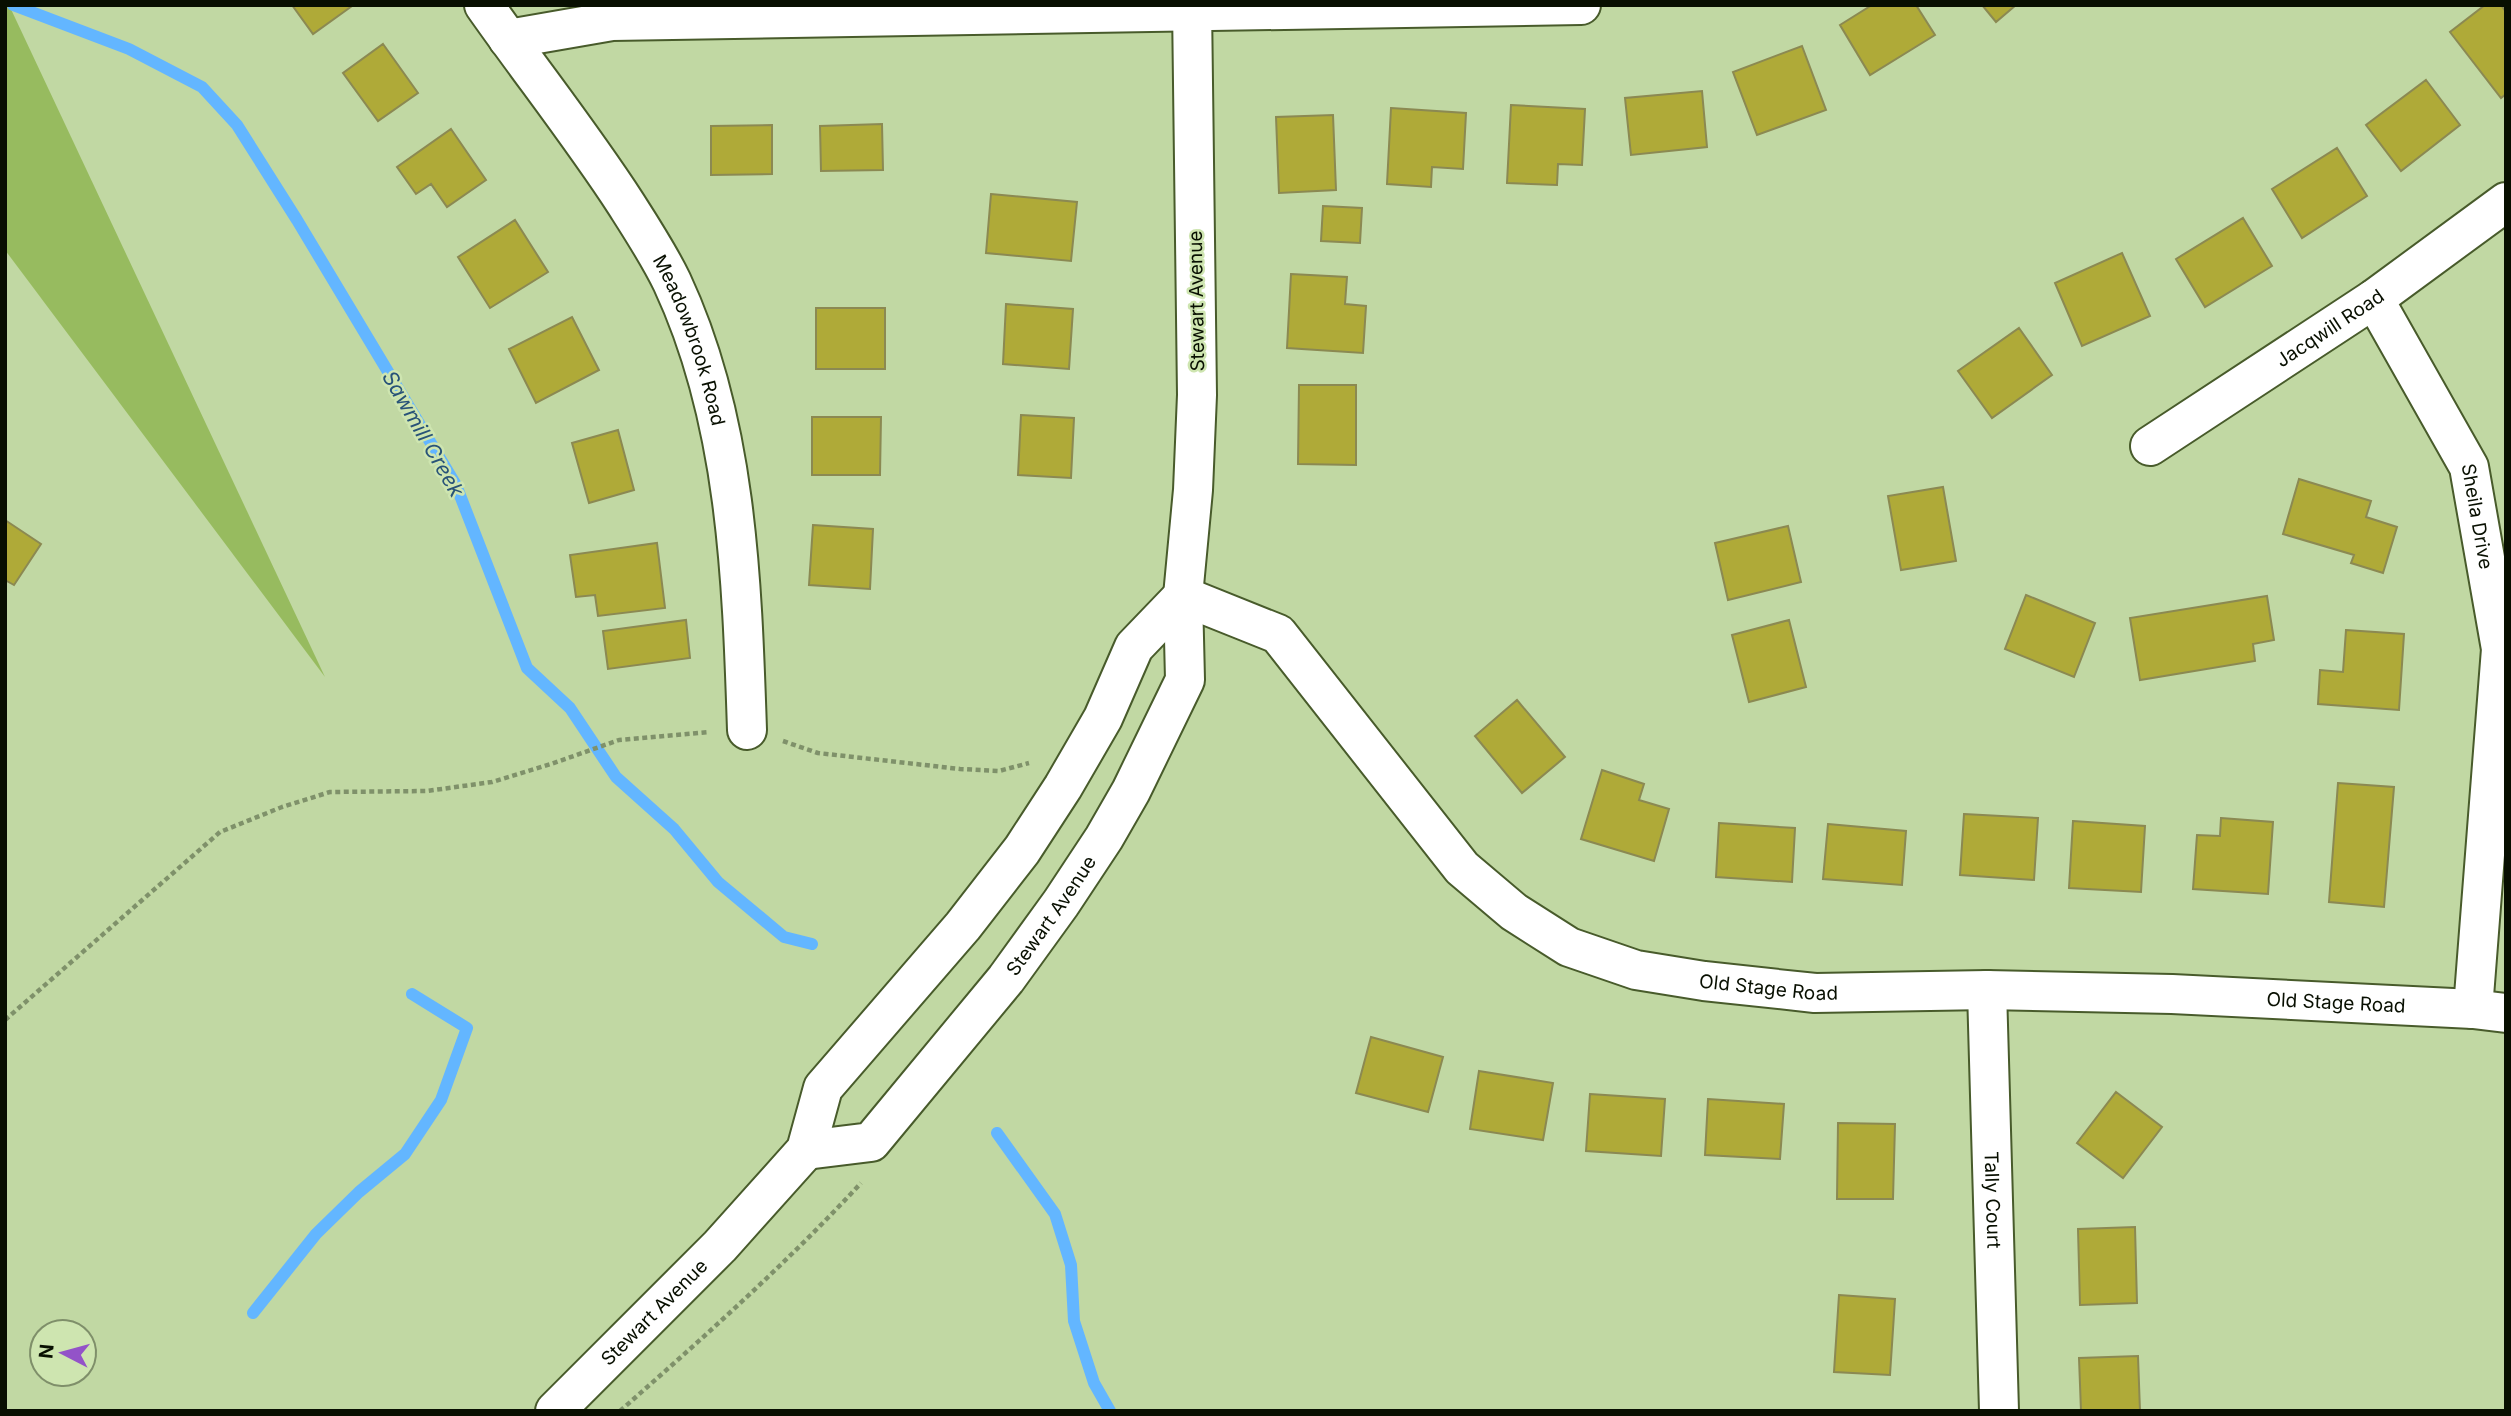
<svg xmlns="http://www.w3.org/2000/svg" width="2511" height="1416" viewBox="0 0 2511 1416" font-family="Inter,sans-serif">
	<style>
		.green { fill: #97bb5f }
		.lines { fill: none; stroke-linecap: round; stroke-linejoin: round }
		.stream { stroke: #63b6ff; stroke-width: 12 }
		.building { fill: #afaa38; stroke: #8b8952; stroke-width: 2 }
		.minor-casing { stroke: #485b2b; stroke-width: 42 }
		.path { stroke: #7f916a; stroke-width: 4.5; stroke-dasharray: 5 3.5; stroke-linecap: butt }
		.minor { stroke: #fff; stroke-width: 38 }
		.labels { text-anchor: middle; stroke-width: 5; stroke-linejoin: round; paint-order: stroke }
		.street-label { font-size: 19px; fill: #080f01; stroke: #cee5b0 }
		.water-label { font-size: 21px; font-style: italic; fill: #285378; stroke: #cee5b0 }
	</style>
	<rect width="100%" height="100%" fill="#c1d8a3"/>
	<!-- green -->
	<path class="green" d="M5 5H9L325 677 5 250Z"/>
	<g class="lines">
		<!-- stream -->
		<path class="stream" d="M13 5 129 49 202 87 237 125 297 220 456 485 527 668 570 708 616 777 674 829 718 882 784 937 812 944
			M997 1133 1055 1214 1071 1265 1074 1321 1094 1383 1110 1411
			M253 1313 316 1234 359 1192 405 1154 441 1100 467 1028 412 994"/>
	</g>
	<!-- building -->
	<path class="building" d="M292 5H352V6L313 34Z
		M1872 5H1916L1935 35 1870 75 1840 25Z
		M1982 5H2016L1996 22Z
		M2485 5H2501L2506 12V94L2501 98 2450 32Z
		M383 44 418 93 378 121 343 73Z
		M1802 46 1826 110 1757 135 1733 72Z
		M2426 80 2460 125 2401 171 2366 125Z
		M1702 91 1707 147 1631 155 1625 98Z
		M1511 105 1585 109 1582 165 1558 164 1557 185 1507 183Z
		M1391 108 1466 113 1463 169 1432 167 1431 187 1387 184Z
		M1333 115 1336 190 1279 193 1276 117Z
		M882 124 883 170 821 171 820 126Z
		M772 125V174L711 175V126Z
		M451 129 486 180 447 207 431 184 416 194 397 167Z
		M2337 148 2367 196 2302 238 2272 189Z
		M991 194 1077 202 1071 261 986 253Z
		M1323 206 1362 208 1360 243 1321 241Z
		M2243 218 2272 266 2205 307 2176 259Z
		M515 220 548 272 490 308 458 257Z
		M2122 253 2150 316 2082 346 2055 283Z
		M1291 274 1347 277 1345 304 1366 306 1363 353 1287 348Z
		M1006 304 1073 309 1069 369 1003 364Z
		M816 308H885V369H816Z
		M572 317 599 370 536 403 509 349Z
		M2019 328 2052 375 1992 418 1958 371Z
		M1299 385H1356V465L1298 464Z
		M1021 415 1074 418 1071 478 1018 475Z
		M812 417H881L880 475H812Z
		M618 430 634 490 589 503 572 443Z
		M2299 479 2371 501 2366 517 2397 527 2383 573 2351 563 2354 555 2283 534Z
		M1943 487 1956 561 1901 570 1888 496Z
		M5 520 41 544 14 585 5 580Z
		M813 525 873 529 870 589 809 585Z
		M1788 526 1801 582 1728 600 1715 543Z
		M657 543 665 608 598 616 595 595 576 597 570 555Z
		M2026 595 2095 623 2074 677 2005 649Z
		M2267 596 2274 640 2253 644 2255 661 2140 680 2130 618Z
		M686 620 690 658 608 669 603 631Z
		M1789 620 1806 687 1749 702 1732 635Z
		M2346 630 2404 634 2399 710 2318 704 2320 670 2343 672Z
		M1517 700 1565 757 1522 793 1475 736Z
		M1602 770 1644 784 1639 800 1669 809 1654 861 1581 839Z
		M2338 783 2394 787 2384 907 2329 902Z
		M1964 814 2038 818 2034 880 1960 875Z
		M2221 818 2273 822 2268 894 2193 889 2197 835 2220 836Z
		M2073 821 2145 826 2141 892 2069 888Z
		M1719 823 1795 828 1792 882 1716 877Z
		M1828 824 1906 831 1902 885 1823 879Z
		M1371 1037 1443 1057 1428 1112 1356 1093Z
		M1479 1071 1553 1083 1543 1140 1470 1129Z
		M2116 1092 2162 1127 2123 1178 2077 1143Z
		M1590 1094 1665 1099 1661 1156 1586 1151Z
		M1708 1099 1784 1104 1780 1159 1705 1155Z
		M1838 1123 1895 1124 1893 1199H1837Z
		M2135 1227 2137 1303 2080 1305 2078 1229Z
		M1839 1295 1895 1299 1890 1375 1834 1372Z
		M2138 1356 2140 1411H2081L2079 1358Z"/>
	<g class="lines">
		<!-- minor casing -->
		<g class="minor-casing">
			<g id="minor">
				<path id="s1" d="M484 5C531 72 582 136 626 204 642 229 659 255 672 282 737 421 742 579 747 730"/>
				<path d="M508 39 612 21 1581 5"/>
				<path id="s2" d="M2374 299 2469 467 2501 649 2473 1009"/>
				<path id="s3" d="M2150 446 2374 299 2506 202"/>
				<path id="s4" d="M1183 596 1278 634 1462 868 1514 912 1569 947 1636 970 1704 981 1815 993 1987 990 2172 994 2473 1009 2506 1013"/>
				<path id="s5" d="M1987 990 1999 1411"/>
				<path id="s6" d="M806 1150 871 1142 1006 979 1061 903 1104 838 1131 791 1185 680 1183 596 1193 490 1197 395 1192 5"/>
				<path id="s7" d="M555 1411 720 1246 806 1150 823 1088 963 926 1022 850 1063 787 1103 718 1134 647 1183 596"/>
			</g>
		</g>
		<!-- path -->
		<path class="path" d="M783 741 818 753 960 769 999 771 1029 763
			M5 1020 220 832 282 807 330 792 427 791 492 782 551 764 619 740 709 732
			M620 1411C703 1338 786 1264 861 1183"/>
		<!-- minor -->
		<use href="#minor" class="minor"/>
	</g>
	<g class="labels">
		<!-- street labels -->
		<g class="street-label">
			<text transform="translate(1196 301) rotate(-91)" y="7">Stewart Avenue</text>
			<text dy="7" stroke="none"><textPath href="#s3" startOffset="215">Jacqwill Road</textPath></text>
			<text dy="7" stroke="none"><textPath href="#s1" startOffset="396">Meadowbrook Road</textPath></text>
			<text dy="7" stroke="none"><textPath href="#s2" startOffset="243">Sheila Drive</textPath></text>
			<text dy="7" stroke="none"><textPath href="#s6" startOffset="355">Stewart Avenue</textPath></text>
			<text dy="7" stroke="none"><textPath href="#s4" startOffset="738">Old Stage Road</textPath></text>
			<text dy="7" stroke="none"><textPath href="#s4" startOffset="1306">Old Stage Road</textPath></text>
			<text dy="7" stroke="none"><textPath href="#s5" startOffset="210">Tally Court</textPath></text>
			<text dy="7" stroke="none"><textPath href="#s7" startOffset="140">Stewart Avenue</textPath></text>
		</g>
		<!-- water labels -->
		<g class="water-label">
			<text transform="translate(423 434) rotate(60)" y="7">Sawmill Creek</text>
		</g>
	</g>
	<!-- border -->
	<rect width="2511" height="1416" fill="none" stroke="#080f01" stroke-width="14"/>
	<!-- north arrow -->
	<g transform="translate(63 1353) rotate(276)"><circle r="33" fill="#cee5b0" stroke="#7f8f6a" stroke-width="2"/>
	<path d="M0-5L12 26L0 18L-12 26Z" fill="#9353c8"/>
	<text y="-10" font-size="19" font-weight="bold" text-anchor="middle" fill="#080f01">N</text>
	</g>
</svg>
